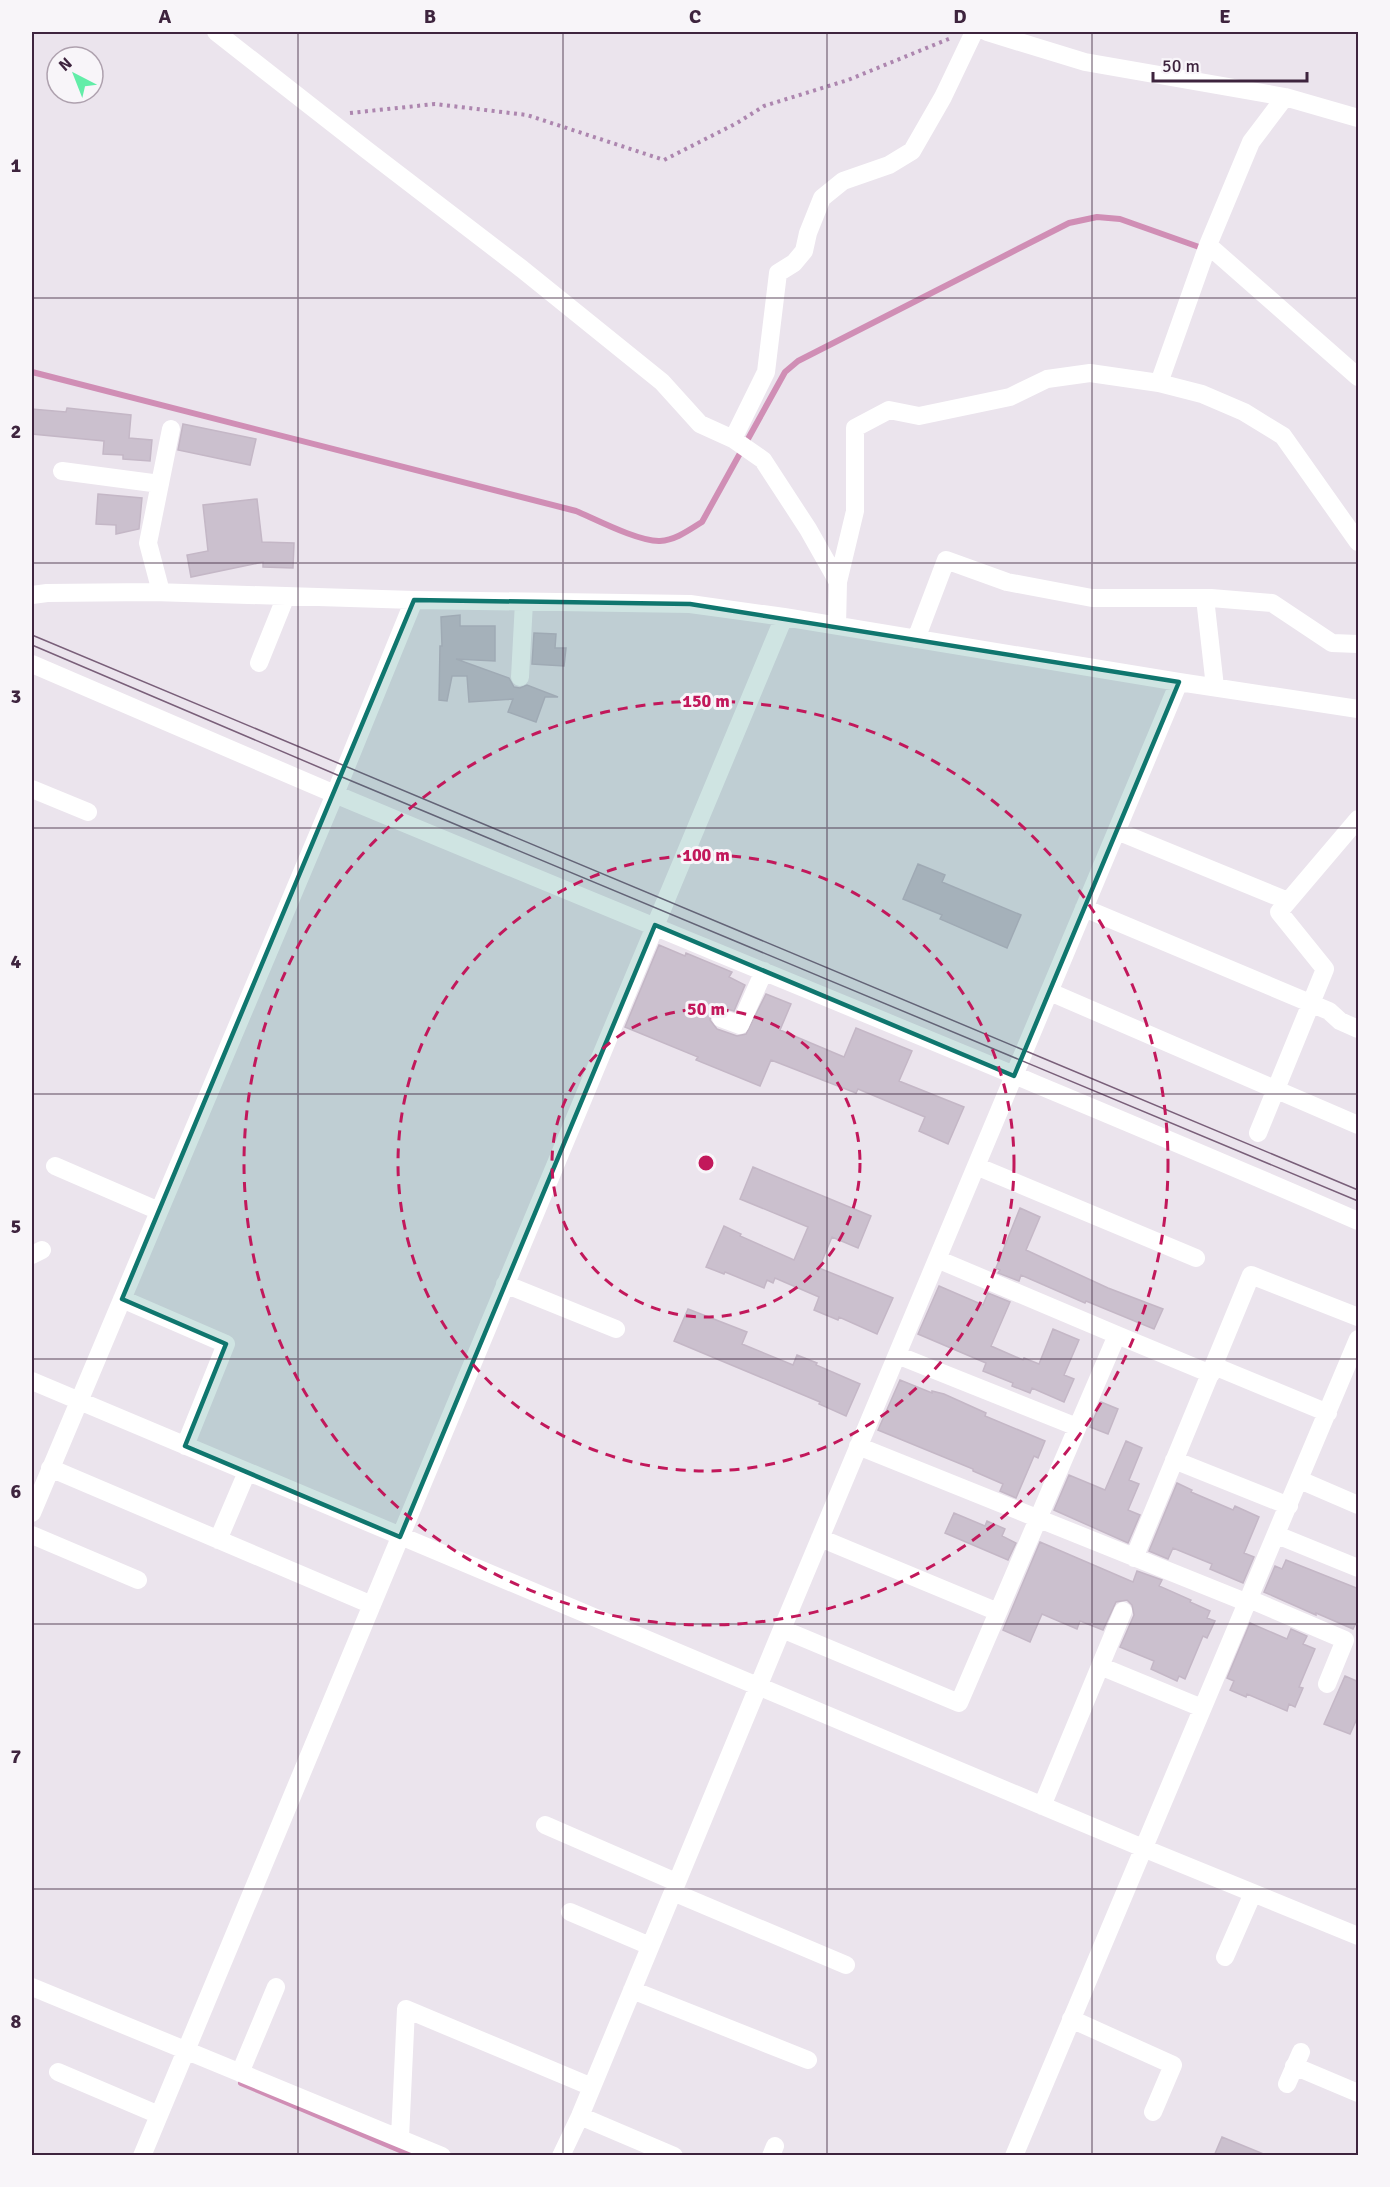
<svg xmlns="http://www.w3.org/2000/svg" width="1390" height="2187" viewBox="0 0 1390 2187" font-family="Signika,sans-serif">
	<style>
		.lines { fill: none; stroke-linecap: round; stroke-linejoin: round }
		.stream { stroke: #d08eb5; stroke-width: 6 }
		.building { fill: #cbc0ce; stroke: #c4b7c6; stroke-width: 1.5 }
		.path { stroke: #ad86af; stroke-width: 4; stroke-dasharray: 3 4.5; stroke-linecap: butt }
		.minor { stroke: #fff; stroke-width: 18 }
		.tram { stroke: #795f79; stroke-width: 1.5 }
		.marked { fill: #0f766e; fill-opacity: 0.2; stroke: #0f766e; stroke-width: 4.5; stroke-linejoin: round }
		.grid { fill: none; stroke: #3e243e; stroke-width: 1.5; stroke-opacity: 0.55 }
		.ring { fill: none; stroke: #c2185b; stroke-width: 3; stroke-dasharray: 10 8 }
		.centre { fill: #c2185b; stroke: #f8f5f9; stroke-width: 3 }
		.ring-label { font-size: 18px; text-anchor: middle; font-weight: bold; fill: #c2185b; stroke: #f8f5f9; stroke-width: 6; stroke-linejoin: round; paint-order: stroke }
		.neatline { fill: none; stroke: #3e243e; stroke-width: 2 }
		.grid-label { font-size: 20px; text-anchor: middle; font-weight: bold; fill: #3e243e }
	</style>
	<rect width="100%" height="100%" fill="#ebe4ed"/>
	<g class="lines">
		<!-- stream -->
		<path class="stream" d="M32 372 576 511C595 519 639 542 660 541 676 540 689 530 702 522L785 372 798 361 1069 223 1097 217 1120 219 1199 247
			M241 2083 414 2156"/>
	</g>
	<!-- building -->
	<path class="building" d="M67 408 131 415 129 438 152 440 150 461 123 459V455L103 454 104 441 32 434V409L66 412Z
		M183 424 256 439 250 465 178 450Z
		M98 494 142 498 139 529 116 534V525L96 524Z
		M257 499 262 542 294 543 293 568 263 567V562L191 577 187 555 208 551 203 505Z
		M460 615V626H495V661L456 659 509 678 514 687 520 688 527 685 558 697H545L536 722 508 712 513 699 469 702 467 676H452L447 701 439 700 440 646H442L441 617Z
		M534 633 556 634 555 648H566L564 666 532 664Z
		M918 864 945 875 942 882 1021 915 1007 948 940 919 942 915 903 899Z
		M659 945 685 956 686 953 732 972 729 977 745 985 734 1011 720 1007 711 1014 710 1020 717 1029 737 1036 746 1034 766 994 791 1004 780 1030 844 1057 856 1028 912 1051 899 1081 964 1107 948 1144 919 1131 925 1117 858 1089 856 1093 771 1060 760 1086 696 1060 698 1057 625 1027Z
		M753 1167 871 1216 858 1248 832 1237 819 1268 893 1298 877 1334 839 1317 838 1320 814 1310 819 1297 775 1278 773 1283 767 1280 764 1288 725 1272 724 1274 706 1267 724 1226 741 1234 740 1236 794 1260 808 1227 740 1199Z
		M1020 1208 1040 1217 1026 1250 1108 1288 1163 1309 1154 1329 1086 1301 1085 1303 1021 1275 1019 1281 998 1273 1000 1270 996 1268Z
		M939 1286 983 1305 988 1293 1010 1302 991 1346 1023 1360 1024 1358 1039 1364 1053 1329 1079 1340 1064 1375 1074 1379 1064 1402 1032 1388 1030 1393 1012 1386 1013 1383 983 1371 986 1363 918 1334Z
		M688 1309 747 1332 742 1344 793 1365 797 1355 817 1363 816 1365 860 1384 846 1416 819 1404 820 1402 674 1341Z
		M900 1380 932 1393V1391L944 1394 986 1413 985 1416 1045 1441 1038 1458 1034 1456 1016 1498 1000 1491 1003 1484 973 1471V1469L878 1430Z
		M1101 1402 1118 1409 1108 1434 1090 1427Z
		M1126 1441 1142 1448 1129 1480 1139 1484 1128 1510 1140 1515 1128 1543 1054 1510 1069 1475 1105 1490Z
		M1177 1483 1192 1490 1191 1492 1233 1510 1235 1506 1259 1517 1244 1553 1254 1557 1243 1583 1210 1569 1212 1564 1173 1548 1168 1559 1149 1551Z
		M954 1513 985 1526 987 1521 1005 1529 1002 1536 1016 1543 1008 1560 945 1533Z
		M1040 1542 1133 1582 1137 1571 1162 1580 1159 1586 1191 1600 1190 1602 1210 1611 1207 1618 1215 1621 1207 1638 1203 1636 1185 1679 1179 1676 1177 1681 1151 1669 1154 1661 1120 1647 1134 1615 1132 1605 1127 1600 1116 1602 1103 1630 1080 1621 1077 1629 1042 1614 1030 1642 1003 1630Z
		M1286 1560 1359 1589V1617L1353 1629 1316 1613V1615L1264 1592 1275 1566 1282 1569Z
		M1250 1623 1287 1639 1291 1629 1307 1636 1303 1644 1315 1649 1299 1687 1303 1688 1295 1707 1289 1704 1287 1711 1247 1694 1246 1697 1230 1690 1234 1681 1227 1678Z
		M1345 1676 1359 1682V1714L1350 1734 1324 1724Z
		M1222 2137 1266 2155V2156H1214Z"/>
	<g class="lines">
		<!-- path -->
		<path class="path" d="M350 113 435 104 527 115 664 160 737 123 764 106 848 80 951 38"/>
		<!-- minor -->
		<path class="minor" d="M216 32 368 151 522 269 662 382 700 424 733 439 763 460 808 529 838 582
			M987 32 1085 62 1285 97 1358 118
			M1208 245 1251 142 1285 97
			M1159 383 1208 245 1358 377
			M733 439 766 372 778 273 794 263 804 251 808 233 822 198 843 181 889 165 912 151 943 97 974 32
			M62 471 160 484
			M161 592 148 543 171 429
			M32 595 47 593 153 592 414 600 690 604 784 617 1179 682 1358 709
			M1205 598 1215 687
			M837 626 838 582 855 511V428L889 410 919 416 1010 397 1047 379 1090 373 1159 383 1202 394 1244 412 1283 436 1358 542
			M916 639 946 560 1007 582 1092 598H1211L1272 603 1332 643 1358 644
			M259 663 286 596
			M32 664C134 707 235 752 337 795 678 938 1020 1074 1358 1221
			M520 677 524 602
			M32 789 88 812
			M1117 831 1288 901
			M1084 908 1329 1011 1340 1021 1358 1029
			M1050 992 1358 1125
			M721 1018 740 1025 764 971
			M1258 1133 1325 969 1279 912 1358 819
			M55 1166 159 1211
			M976 1166 1196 1258
			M32 1255 42 1250
			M505 1284 616 1329
			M122 1299 226 1344 185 1446
			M1117 1335 1211 1374
			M897 1355 1077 1427
			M1214 1366 1328 1413
			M32 1381 1143 1848 1358 1936
			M858 1446 1248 1603
			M1174 1460 1289 1506
			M50 1468 372 1605
			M1300 1480 1358 1505
			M32 1513 335 794 414 600
			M32 1535 138 1580
			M1277 1535 1358 1568
			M820 1538 998 1612
			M218 1540 247 1472
			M1134 1558 1251 1275 1358 1317
			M1249 1599 1345 1640 1327 1684
			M782 1629 959 1703 1117 1335 937 1259
			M1100 1666 1202 1708
			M1042 1806 1123 1611
			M545 1825 676 1882
			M673 1892 846 1965
			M570 1912 650 1946
			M1225 1957 1253 1893
			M32 1987 442 2156
			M632 1990 808 2060
			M1071 2019 1173 2065 1153 2112
			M1294 2066 1358 2093
			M58 2072 159 2115
			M240 2073 276 1987
			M1287 2084 1301 2052
			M580 2116 674 2156
			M400 2138 406 2009 592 2087
			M142 2156 784 617
			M561 2156 580 2116 782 1629 1179 682
			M771 2156 775 2146
			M1014 2156 1358 1339"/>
		<!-- tram -->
		<path class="tram" d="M32 635 1358 1190
			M32 645 342 777 1358 1201"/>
	</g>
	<!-- marked area -->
	<path class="marked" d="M414 600 690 604 1179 682 1014 1076 655 925 400 1537 185 1446 226 1344 122 1299Z"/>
	<!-- grid -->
	<path class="grid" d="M298 32V2156M563 32V2156M827 32V2156M1092 32V2156M32 298H1358M32 563H1358M32 828H1358M32 1094H1358M32 1359H1358M32 1624H1358M32 1889H1358"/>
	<!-- distance rings -->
	<g class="ring">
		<circle cx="706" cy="1163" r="154"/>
		<circle cx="706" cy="1163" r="308"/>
		<circle cx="706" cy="1163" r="462"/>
	</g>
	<circle cx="706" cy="1163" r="9" class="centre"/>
	<g class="ring-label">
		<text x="706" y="707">150 m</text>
		<text x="706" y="861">100 m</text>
		<text x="706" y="1015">50 m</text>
	</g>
	<!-- border -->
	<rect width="1390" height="2187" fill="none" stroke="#f8f5f9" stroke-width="66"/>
	<!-- north arrow -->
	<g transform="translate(75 75) rotate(318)"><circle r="28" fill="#f8f5f9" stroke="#aea1ae" stroke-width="1.5"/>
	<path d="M0-4.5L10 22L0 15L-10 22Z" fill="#62eda8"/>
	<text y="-9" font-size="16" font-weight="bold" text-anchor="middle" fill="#3e243e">N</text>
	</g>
	<!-- scale -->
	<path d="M1153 72v9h154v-9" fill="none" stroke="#3e243e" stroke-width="3"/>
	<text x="1162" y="72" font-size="18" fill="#3e243e" stroke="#f8f5f9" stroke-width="4.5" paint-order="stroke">50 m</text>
	<rect x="33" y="33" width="1324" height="2121" class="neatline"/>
	<g class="grid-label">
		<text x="165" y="23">A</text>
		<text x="430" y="23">B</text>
		<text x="695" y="23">C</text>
		<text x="960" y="23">D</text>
		<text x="1225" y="23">E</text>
		<text x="16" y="172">1</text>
		<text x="16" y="438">2</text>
		<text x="16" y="703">3</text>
		<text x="16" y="968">4</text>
		<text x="16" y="1233">5</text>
		<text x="16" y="1498">6</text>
		<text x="16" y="1763">7</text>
		<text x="16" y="2028">8</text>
	</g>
</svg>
